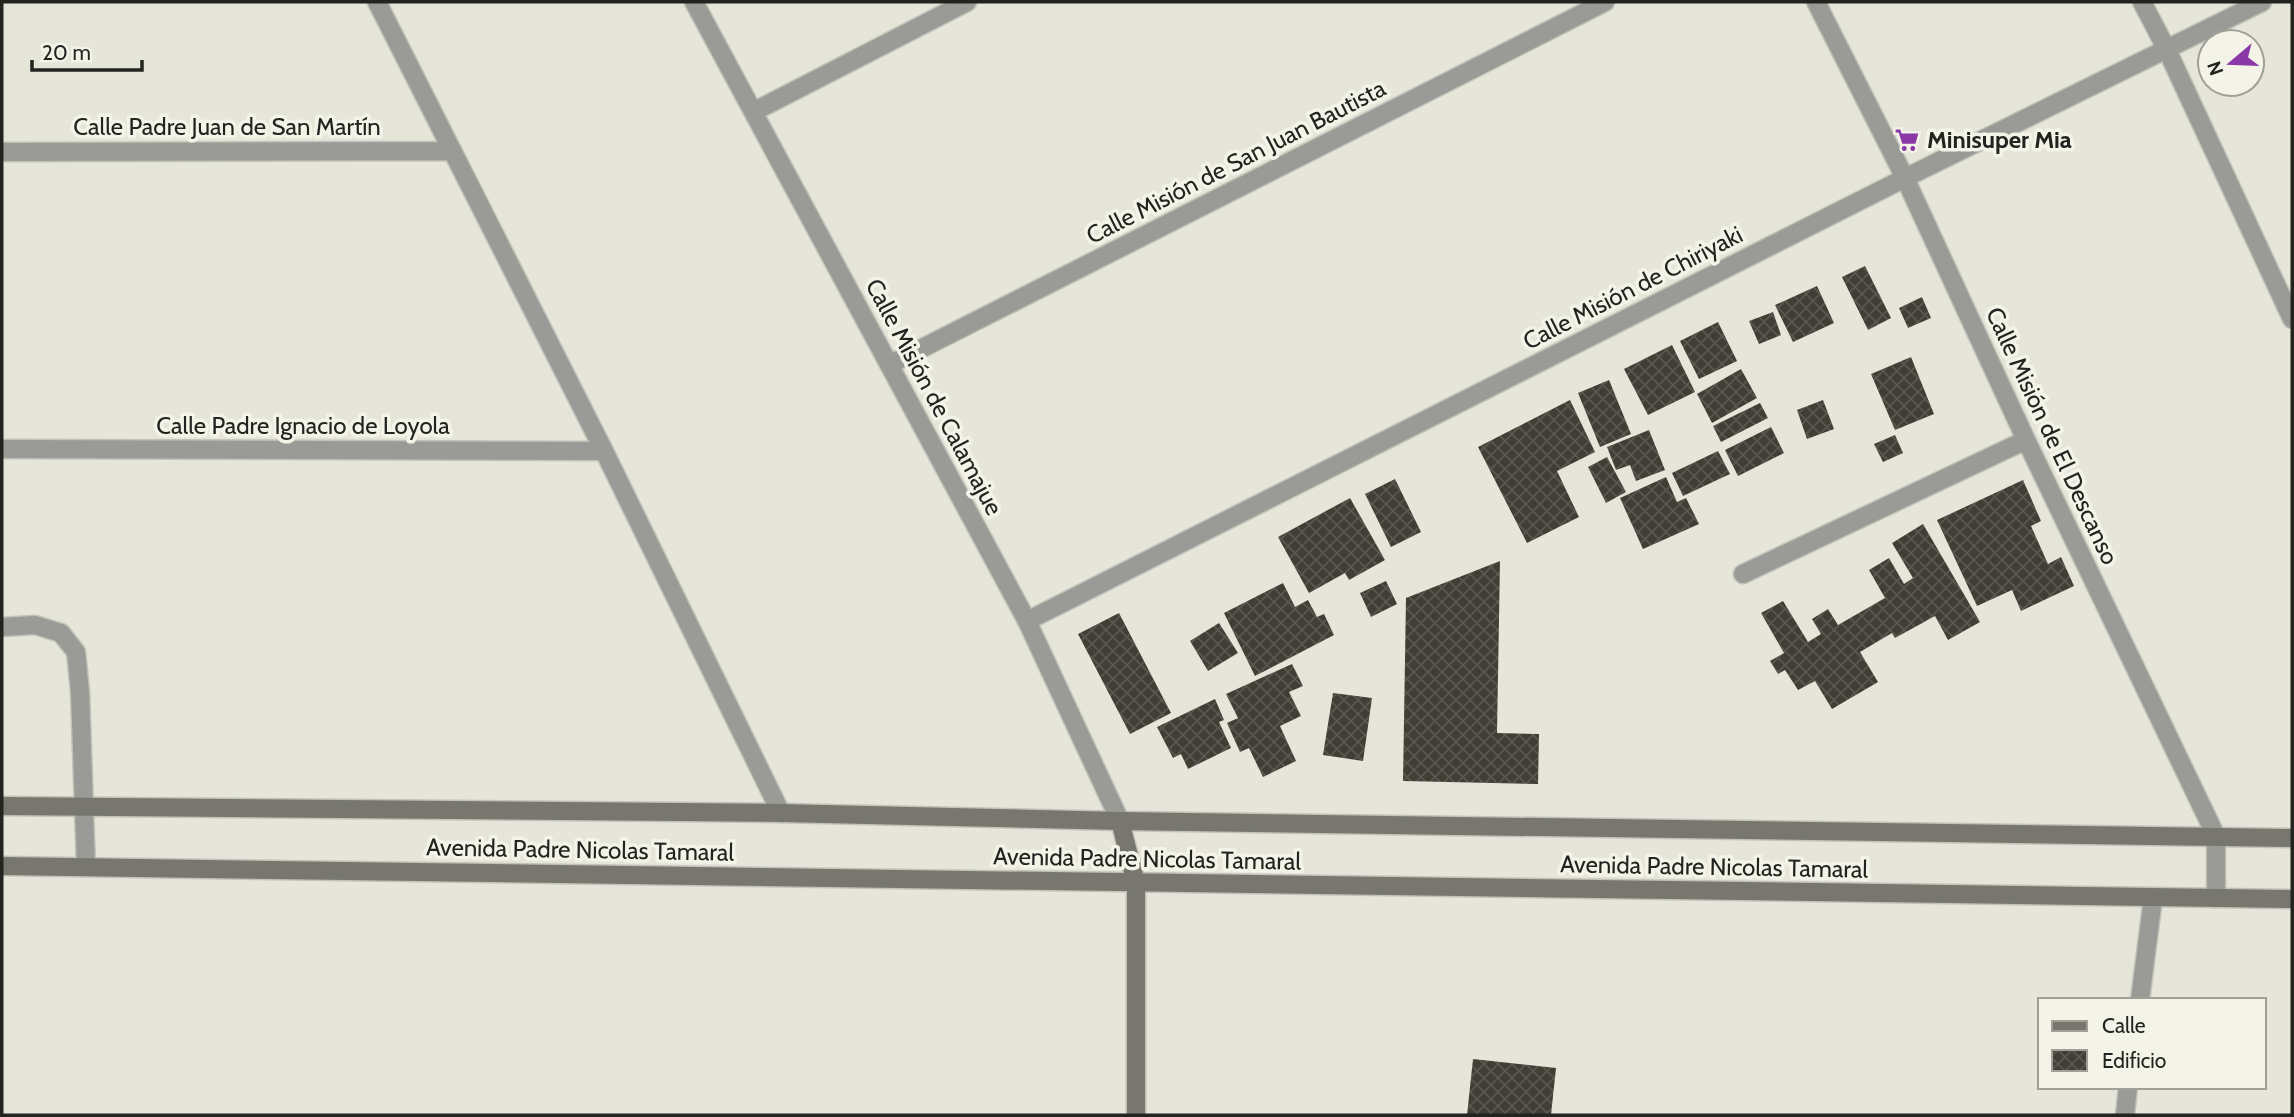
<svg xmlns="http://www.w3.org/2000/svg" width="2294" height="1117" viewBox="0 0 2294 1117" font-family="Cabin,sans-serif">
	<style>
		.building { fill: url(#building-cross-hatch) }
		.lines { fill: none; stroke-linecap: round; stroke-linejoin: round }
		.lane-casing { stroke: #c3c2b8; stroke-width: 21 }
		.street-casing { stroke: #c3c2b8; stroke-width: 21 }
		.secondary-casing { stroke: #c3c2b8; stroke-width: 21 }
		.lane { stroke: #9a9a96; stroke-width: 18 }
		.street { stroke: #9a9a96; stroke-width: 18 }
		.secondary { stroke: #777770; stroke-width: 18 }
		.labels { text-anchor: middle; stroke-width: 7; stroke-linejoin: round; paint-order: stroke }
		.street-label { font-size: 24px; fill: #23231f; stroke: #f3f3e8 }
		.poi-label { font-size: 24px; font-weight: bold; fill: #23231f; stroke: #f3f3e8; text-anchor: start }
	</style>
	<defs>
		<pattern id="building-cross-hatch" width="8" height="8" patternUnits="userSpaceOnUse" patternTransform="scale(1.75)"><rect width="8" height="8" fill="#3f3f36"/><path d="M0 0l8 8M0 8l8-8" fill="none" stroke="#585851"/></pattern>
	</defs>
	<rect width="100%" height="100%" fill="#e6e5da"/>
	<!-- building -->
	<path class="building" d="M1865 266 1891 318 1868 330 1842 277Z
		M1817 286 1834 323 1793 342 1775 305Z
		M1922 297 1931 318 1908 328 1899 308Z
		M1773 312 1781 335 1759 344 1749 321Z
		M1718 322 1737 361 1699 379 1680 341Z
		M1672 345 1695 392 1648 415 1624 369Z
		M1911 357 1934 414 1895 430 1871 374Z
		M1741 369 1757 398 1712 423 1697 394Z
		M1609 380 1631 434 1600 447 1578 393Z
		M1570 400 1595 452 1557 471 1579 517 1527 543 1478 447Z
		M1823 400 1834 429 1807 439 1797 410Z
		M1760 403 1768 418 1721 442 1713 426Z
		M1771 427 1784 453 1738 476 1725 450Z
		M1649 430 1665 470 1636 481 1630 465 1616 470 1607 447Z
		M1895 435 1903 453 1883 462 1874 444Z
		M1718 451 1730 474 1683 496 1672 473Z
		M1607 457 1626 492 1606 503 1588 467Z
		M1666 477 1677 502 1686 498 1699 524 1643 549 1620 498Z
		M1395 479 1421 532 1391 547 1365 494Z
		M2023 480 2041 521 2031 526 2048 564 2061 557 2074 586 2021 611 2012 590 1977 606 1937 520Z
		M1350 498 1385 560 1349 580 1345 573 1309 593 1278 537Z
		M1923 524 1980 622 1948 640 1935 616 1895 638 1892 633 1860 652 1878 682 1832 709 1815 681 1798 690 1785 670 1778 674 1770 661 1784 653 1761 613 1783 601 1808 642 1821 634 1812 619 1828 609 1838 625 1885 598 1869 570 1889 558 1904 584 1913 578 1892 543Z
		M1500 561 1497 733 1539 734 1538 784 1403 781 1406 598Z
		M1386 581 1397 604 1371 617 1360 593Z
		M1283 583 1295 607 1308 600 1317 617 1324 614 1334 635 1255 676 1224 613Z
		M1119 613 1171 713 1130 734 1078 634Z
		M1219 623 1238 653 1208 671 1190 641Z
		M1292 664 1303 686 1289 692 1301 716 1280 726 1296 761 1263 777 1249 748 1240 752 1227 723 1238 718 1226 694Z
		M1333 693 1372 698 1363 761 1323 755Z
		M1215 699 1224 720 1219 722 1231 748 1188 769 1181 754 1173 758 1157 727Z
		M1473 1059 1556 1068 1551 1115H1467Z"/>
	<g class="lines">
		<!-- lane casing -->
		<g class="lane-casing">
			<path id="lane" d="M2 627 35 625 61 633 76 652 80 692 86 867"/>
		</g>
		<!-- street casing -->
		<g class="street-casing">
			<path id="street" d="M377 2 604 451 781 813
				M694 2 1027 621 1120 821
				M1816 2 1905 178 2026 440 2216 836V898
				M2142 2 2167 50 2292 319
				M753 112 967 2
				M2 152 452 151
				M889 365 1605 2
				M2 449 604 451
				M1743 574 2026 440
				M1027 621 1905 178 2262 2
				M2140 1000 2153 898
				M2125 1115 2128 1087"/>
		</g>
		<!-- secondary casing -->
		<g class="secondary-casing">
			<path id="secondary" d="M2 806 781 813 1120 821 2292 838
				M1120 821 1136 883V1115
				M2 866 2292 899"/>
		</g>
		<!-- lane -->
		<use href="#lane" class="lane"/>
		<!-- street -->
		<use href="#street" class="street"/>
		<!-- secondary -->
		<use href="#secondary" class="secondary"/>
	</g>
	<!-- icons -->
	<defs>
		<g id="supermarket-bare" transform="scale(1.89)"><path d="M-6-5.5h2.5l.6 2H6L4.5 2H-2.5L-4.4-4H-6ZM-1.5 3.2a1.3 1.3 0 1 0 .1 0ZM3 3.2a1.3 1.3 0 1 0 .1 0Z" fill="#8a38a7" stroke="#f3f3e8" stroke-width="2.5" paint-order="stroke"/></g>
	</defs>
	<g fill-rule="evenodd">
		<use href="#supermarket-bare" x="1907" y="140"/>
	</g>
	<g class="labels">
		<!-- street labels -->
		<g class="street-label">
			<text x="227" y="135">Calle Padre Juan de San Martín</text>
			<text transform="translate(1236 162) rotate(-27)" y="8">Calle Misión de San Juan Bautista</text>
			<text transform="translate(1633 288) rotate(-27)" y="8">Calle Misión de Chiriyaki</text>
			<text transform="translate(934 397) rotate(62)" y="8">Calle Misión de Calamajue</text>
			<text x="303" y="434">Calle Padre Ignacio de Loyola</text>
			<text transform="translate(2052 436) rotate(65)" y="8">Calle Misión de El Descanso</text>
			<text transform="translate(580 850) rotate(1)" y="8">Avenida Padre Nicolas Tamaral</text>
			<text transform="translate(1147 859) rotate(1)" y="8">Avenida Padre Nicolas Tamaral</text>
			<text transform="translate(1714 867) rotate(1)" y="8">Avenida Padre Nicolas Tamaral</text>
		</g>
		<!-- poi labels -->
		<g class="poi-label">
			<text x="1927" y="148">Minisuper Mia</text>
		</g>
	</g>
	<!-- border -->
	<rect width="2294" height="1117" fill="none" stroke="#23231f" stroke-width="7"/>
	<!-- legend -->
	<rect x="2038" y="998" width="228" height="91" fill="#f3f3e8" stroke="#a0a098" stroke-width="2"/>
	<rect x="2052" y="1021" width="35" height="10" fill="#777770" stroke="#a0a098" stroke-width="2"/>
	<text x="2102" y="1033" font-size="21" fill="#23231f">Calle</text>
	<rect x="2052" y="1050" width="35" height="21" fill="url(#building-cross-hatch)" stroke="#a0a098" stroke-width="2"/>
	<text x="2102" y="1068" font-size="21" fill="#23231f">Edificio</text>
	<!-- north arrow -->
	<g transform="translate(2231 63) rotate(251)"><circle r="33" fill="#f3f3e8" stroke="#a0a098" stroke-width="2"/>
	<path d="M0-5L12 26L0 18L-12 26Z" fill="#8a38a7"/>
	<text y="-10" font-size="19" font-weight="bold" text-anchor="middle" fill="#23231f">N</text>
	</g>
	<!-- scale -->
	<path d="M32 60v10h110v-10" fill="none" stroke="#23231f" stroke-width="3.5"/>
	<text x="42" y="60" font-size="21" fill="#23231f" stroke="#f3f3e8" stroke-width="5" paint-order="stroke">20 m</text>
</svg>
